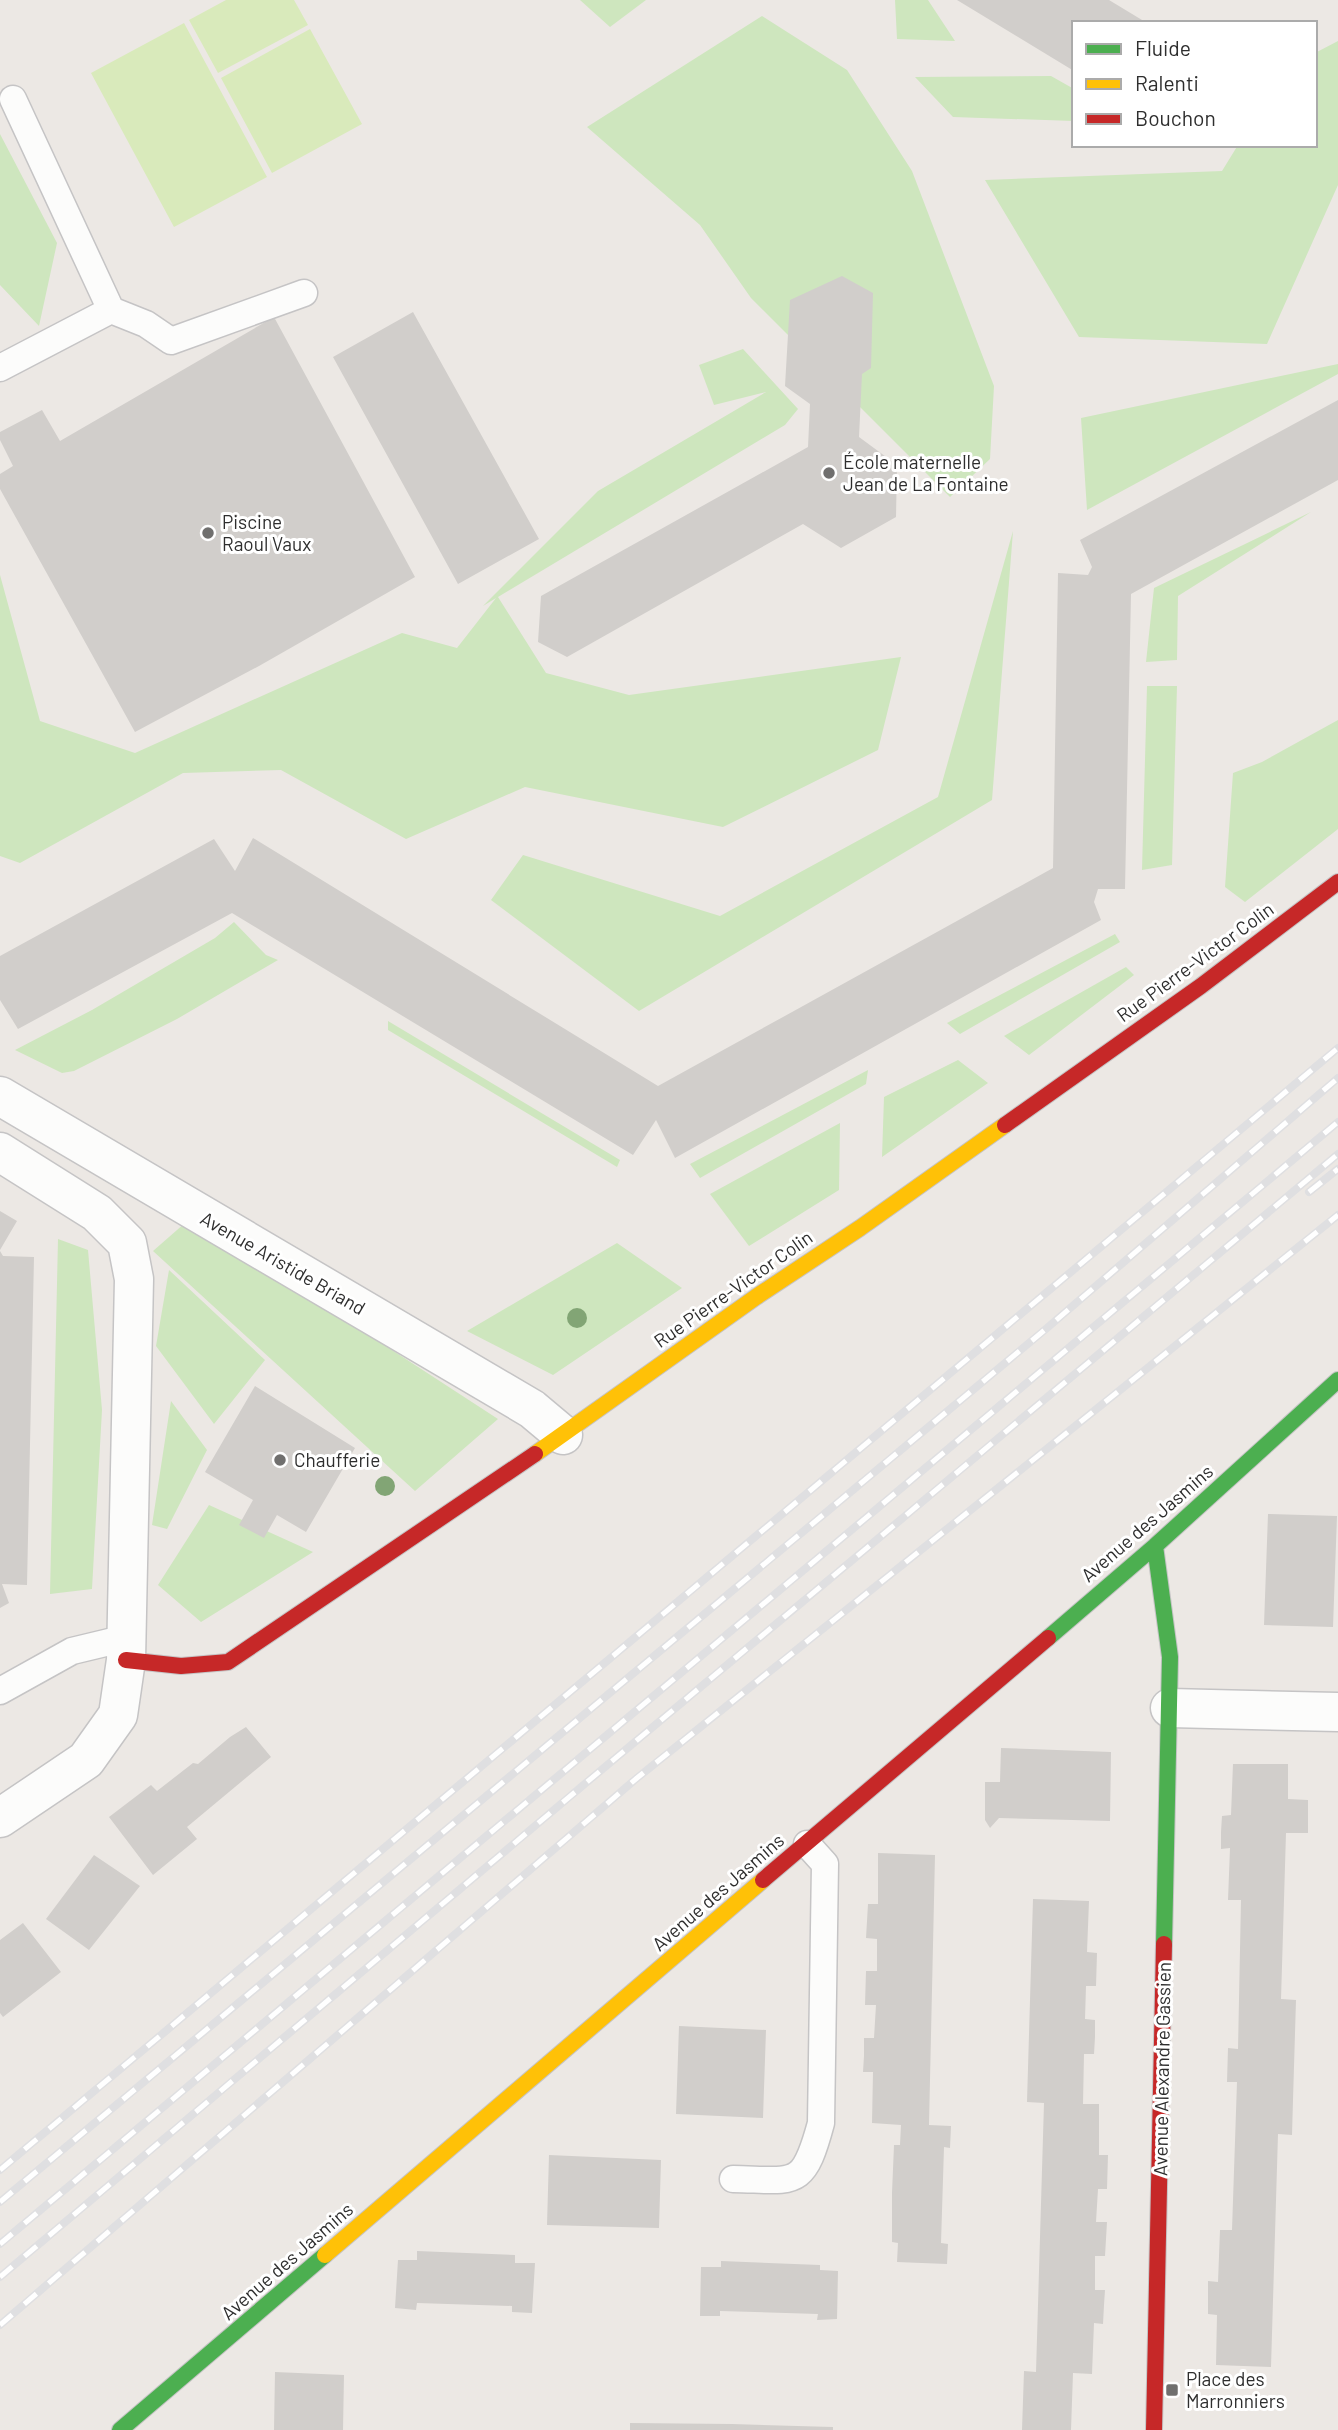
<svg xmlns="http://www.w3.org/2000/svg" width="1338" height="2430" viewBox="0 0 1338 2430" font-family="Barlow,sans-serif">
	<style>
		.green { fill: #cee6be }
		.pitch { fill: #d9eabb }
		.building { fill: #d1cecb }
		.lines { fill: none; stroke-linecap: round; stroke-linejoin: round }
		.lane-casing { stroke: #c5c4c5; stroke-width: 29 }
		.street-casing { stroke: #c5c4c5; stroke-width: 41 }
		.fast-casing { stroke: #c5c4c5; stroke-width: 18 }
		.slow-casing { stroke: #c5c4c5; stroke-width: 18 }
		.jam-casing { stroke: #c5c4c5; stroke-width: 18 }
		.lane { stroke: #fcfcfb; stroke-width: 26 }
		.street { stroke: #fcfcfb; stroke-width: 38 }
		.fast { stroke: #4caf50; stroke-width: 16 }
		.slow { stroke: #ffc107; stroke-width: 16 }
		.jam { stroke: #c62828; stroke-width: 16 }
		.rail-casing { stroke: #dfdfe1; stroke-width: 8 }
		.rail { stroke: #fff; stroke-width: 5; stroke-dasharray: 16; stroke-linecap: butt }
		.tree { fill: #82a575 }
		.poi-dot { fill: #706f6e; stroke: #fff; stroke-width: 2.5 }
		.labels { text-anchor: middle; stroke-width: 6; stroke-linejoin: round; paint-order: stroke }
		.poi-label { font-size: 19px; fill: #2e2e2e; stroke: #fff; text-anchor: start }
		.street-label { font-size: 19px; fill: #2e2e2e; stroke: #fff }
	</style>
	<rect width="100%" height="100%" fill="#ece8e4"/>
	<!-- green -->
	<path class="green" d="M580 0H646L610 27Z
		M895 0H928L955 41 897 39Z
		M762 16 847 70 912 171 994 386 990 459 950 497 751 298 700 225 587 127Z
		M1338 41V185L1267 344 1079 337 985 180 1222 171 1238 145H1315V53Z
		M1051 76 1074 89V121L953 117 915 77Z
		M0 134 57 243 39 326 0 285Z
		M743 349 798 409 785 425 498 597 546 673 629 695 901 657 878 750 723 827 525 787 406 839 281 770 183 773 20 863 0 856V575L40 721 135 753 402 633 457 648 496 598 483 606 598 491 766 392 714 405 699 365Z
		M1338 364V374L1087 510 1081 418Z
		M1311 512 1178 596 1177 660 1146 662 1154 588Z
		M1013 531 992 800 639 1011 491 900 523 855 720 916 938 797Z
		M1147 686H1177L1172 865 1142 870Z
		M1338 720V829L1245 902 1225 887 1233 773 1262 762Z
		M234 922 266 955 278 960 177 1019 74 1071 62 1073 15 1050 92 1010 215 938Z
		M1115 934 1120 942 960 1034 947 1023Z
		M1126 967 1134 975 1029 1055 1004 1036Z
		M388 1021 620 1160 617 1167 388 1030Z
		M958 1060 988 1083 882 1157 884 1097Z
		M868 1070 866 1084 700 1178 690 1164Z
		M840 1123 839 1190 749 1246 710 1194Z
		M185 1223 332 1311 498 1419 415 1491 153 1251Z
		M58 1239 88 1250 102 1410 92 1589 50 1594Z
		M617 1243 682 1288 553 1375 467 1331Z
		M169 1270 265 1360 214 1424 156 1346Z
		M171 1401 207 1450 167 1529 152 1525Z
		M209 1505 313 1552 201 1622 158 1585Z"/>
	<!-- pitch -->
	<path class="pitch" d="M226 0H294L308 25 218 73 189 20Z
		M184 23 267 177 174 227 91 73Z
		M310 29 362 124 272 173 221 78Z"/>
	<!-- building -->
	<path class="building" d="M957 0H1109L1147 23H1074V71Z
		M842 276 873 293 871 368 862 374 859 437 897 465 896 517 841 548 803 524 567 657 538 642 541 596 808 447 810 404 785 386 790 300Z
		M413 312 539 539 458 584 333 357Z
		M274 317 415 577 259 666 135 732 0 489V474L13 466 0 440V432L42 410 60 441Z
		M1338 400V480L1131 594 1125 889H1098L1094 902 1101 920 675 1158 656 1120 633 1155 232 913 18 1029 0 1000V956L214 839 235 871 253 838 658 1086 1053 868 1058 573 1088 575 1092 567 1080 540Z
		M0 1211 17 1221 0 1250Z
		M0 1251 3 1256 34 1257 27 1585 2 1584 9 1603 0 1608Z
		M255 1386 355 1448 306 1532 277 1515 264 1538 239 1525 253 1500 205 1472Z
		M1268 1514 1337 1516 1333 1627 1264 1625Z
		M246 1727 271 1757 187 1827 197 1839 153 1875 109 1817 151 1785 157 1791 193 1763 198 1764 230 1737Z
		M1001 1748 1111 1752 1110 1821 999 1818 990 1828 985 1820V1782H1000Z
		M1233 1764H1288V1799L1308 1800V1833H1286L1281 1999 1296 2000 1293 2100 1292 2135 1278 2134 1271 2367 1216 2365 1217 2315 1208 2314V2281L1218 2282 1220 2230H1232L1237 2082H1227L1228 2048 1238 2049 1241 1900H1228L1230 1848 1221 1849V1832L1222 1816 1231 1815Z
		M878 1853 935 1855 929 2125 951 2126 950 2148 944 2147 941 2243 948 2244 947 2264 897 2262 898 2243 892 2242V2193L894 2145H900L901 2125 872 2123 873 2072H863L864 2056V2038H874L876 2005H865L866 1971H877V1939L866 1938 868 1904H878Z
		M94 1855 140 1886 89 1950 46 1919Z
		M1033 1899 1089 1901 1087 1952 1097 1953 1096 1986H1086L1085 2019 1095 2020V2037L1094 2054H1084L1083 2104H1099V2155H1108L1107 2189H1098L1096 2222H1107L1105 2256H1095V2290H1105L1104 2305 1103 2324 1094 2323 1092 2374 1073 2373 1071 2430H1022L1024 2371 1036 2372 1044 2103 1027 2102Z
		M23 1923 61 1972 3 2017 0 2013V1940Z
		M679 2026 766 2030 763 2118 676 2114Z
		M549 2155 661 2160 659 2228 547 2225Z
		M417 2251 515 2255V2263H535L532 2313 512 2312V2306L417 2303 416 2310 395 2308 398 2260H417Z
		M721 2261 820 2265V2270L838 2271 837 2319 817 2320 818 2314 720 2311V2316H700L701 2267H721Z
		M275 2372 344 2375 343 2430H274Z
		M630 2423 732 2424 833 2427V2430H630Z"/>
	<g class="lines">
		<!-- lane casing -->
		<g class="lane-casing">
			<path id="lane" d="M13 99 111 310
				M0 368 111 310 146 324 171 341 304 293
				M0 1691 72 1651 126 1638
				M733 2179C796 2180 803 2190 821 2123L825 1864 807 1844"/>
		</g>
		<!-- street casing -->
		<g class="street-casing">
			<path id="street" d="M0 1096 532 1409 563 1435
				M0 1152 97 1213 127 1243 134 1279 126 1660 118 1715 86 1760 0 1818
				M1170 1708 1338 1712"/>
		</g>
		<!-- fast casing -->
		<g class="fast-casing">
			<path id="fast" d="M1155 1546 1170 1657 1164 1944
				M1048 1638 1155 1546 1338 1380
				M120 2430 325 2255"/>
		</g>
		<!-- slow casing -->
		<g class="slow-casing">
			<path id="slow" d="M535 1454 756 1297 860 1228 1005 1125
				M325 2255 763 1880"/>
		</g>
		<!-- jam casing -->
		<g class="jam-casing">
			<path id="jam" d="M1005 1125 1201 986 1338 882
				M126 1660 181 1666 228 1662 535 1454
				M763 1880 1048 1638
				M1154 2430 1164 1944"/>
		</g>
		<!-- lane -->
		<use href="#lane" class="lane"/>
		<!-- street -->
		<use href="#street" class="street"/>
		<!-- fast -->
		<use href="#fast" class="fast"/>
		<!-- slow -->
		<use href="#slow" class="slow"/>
		<!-- jam -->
		<use href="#jam" class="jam"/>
		<!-- rail casing -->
		<g class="rail-casing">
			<path id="rail" d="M1309 1192 1338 1169
				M0 2170 1338 1048
				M0 2202 1047 1328 1338 1078
				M0 2244 1338 1122
				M0 2277 587 1782 1338 1154
				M0 2325 637 1778 1338 1215"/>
		</g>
		<!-- rail -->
		<use href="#rail" class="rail"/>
	</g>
	<!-- trees -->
	<g class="tree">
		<circle cx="577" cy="1318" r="10"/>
		<circle cx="385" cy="1486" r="10"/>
	</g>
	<!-- markers -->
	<g class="poi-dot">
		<circle cx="829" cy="473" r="7"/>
		<circle cx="208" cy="533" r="7"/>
		<circle cx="280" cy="1460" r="7"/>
		<rect x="1165" y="2383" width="14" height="14" rx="3.5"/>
	</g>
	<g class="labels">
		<!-- poi labels -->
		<g class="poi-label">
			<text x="843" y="469">École maternelle<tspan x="843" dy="22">Jean de La Fontaine</tspan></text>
			<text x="222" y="529">Piscine<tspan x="222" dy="22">Raoul Vaux</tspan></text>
			<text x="294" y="1467">Chaufferie</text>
			<text x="1186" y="2386">Place des<tspan x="1186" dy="22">Marronniers</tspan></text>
		</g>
		<!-- street labels -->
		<g class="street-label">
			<text transform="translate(1195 962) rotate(-36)" y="7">Rue Pierre-Victor Colin</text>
			<text transform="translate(283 1263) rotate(30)" y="7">Avenue Aristide Briand</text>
			<text transform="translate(733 1289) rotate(-35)" y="7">Rue Pierre-Victor Colin</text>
			<text transform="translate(1147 1523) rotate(-41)" y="7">Avenue des Jasmins</text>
			<text transform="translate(718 1892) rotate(-41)" y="7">Avenue des Jasmins</text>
			<text transform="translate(1162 2069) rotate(-89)" y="7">Avenue Alexandre Gassien</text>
			<text transform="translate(287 2261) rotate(-41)" y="7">Avenue des Jasmins</text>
		</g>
	</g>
	<!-- legend -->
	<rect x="1072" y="21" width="245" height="126" fill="#ffffff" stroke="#ababab" stroke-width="2"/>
	<rect x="1086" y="44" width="35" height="10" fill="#4caf50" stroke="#ababab" stroke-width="2"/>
	<text x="1135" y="56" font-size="21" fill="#2e2e2e">Fluide</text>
	<rect x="1086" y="79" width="35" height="10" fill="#ffc107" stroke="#ababab" stroke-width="2"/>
	<text x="1135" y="91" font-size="21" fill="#2e2e2e">Ralenti</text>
	<rect x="1086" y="114" width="35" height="10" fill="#c62828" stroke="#ababab" stroke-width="2"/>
	<text x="1135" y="126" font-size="21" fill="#2e2e2e">Bouchon</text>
</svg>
